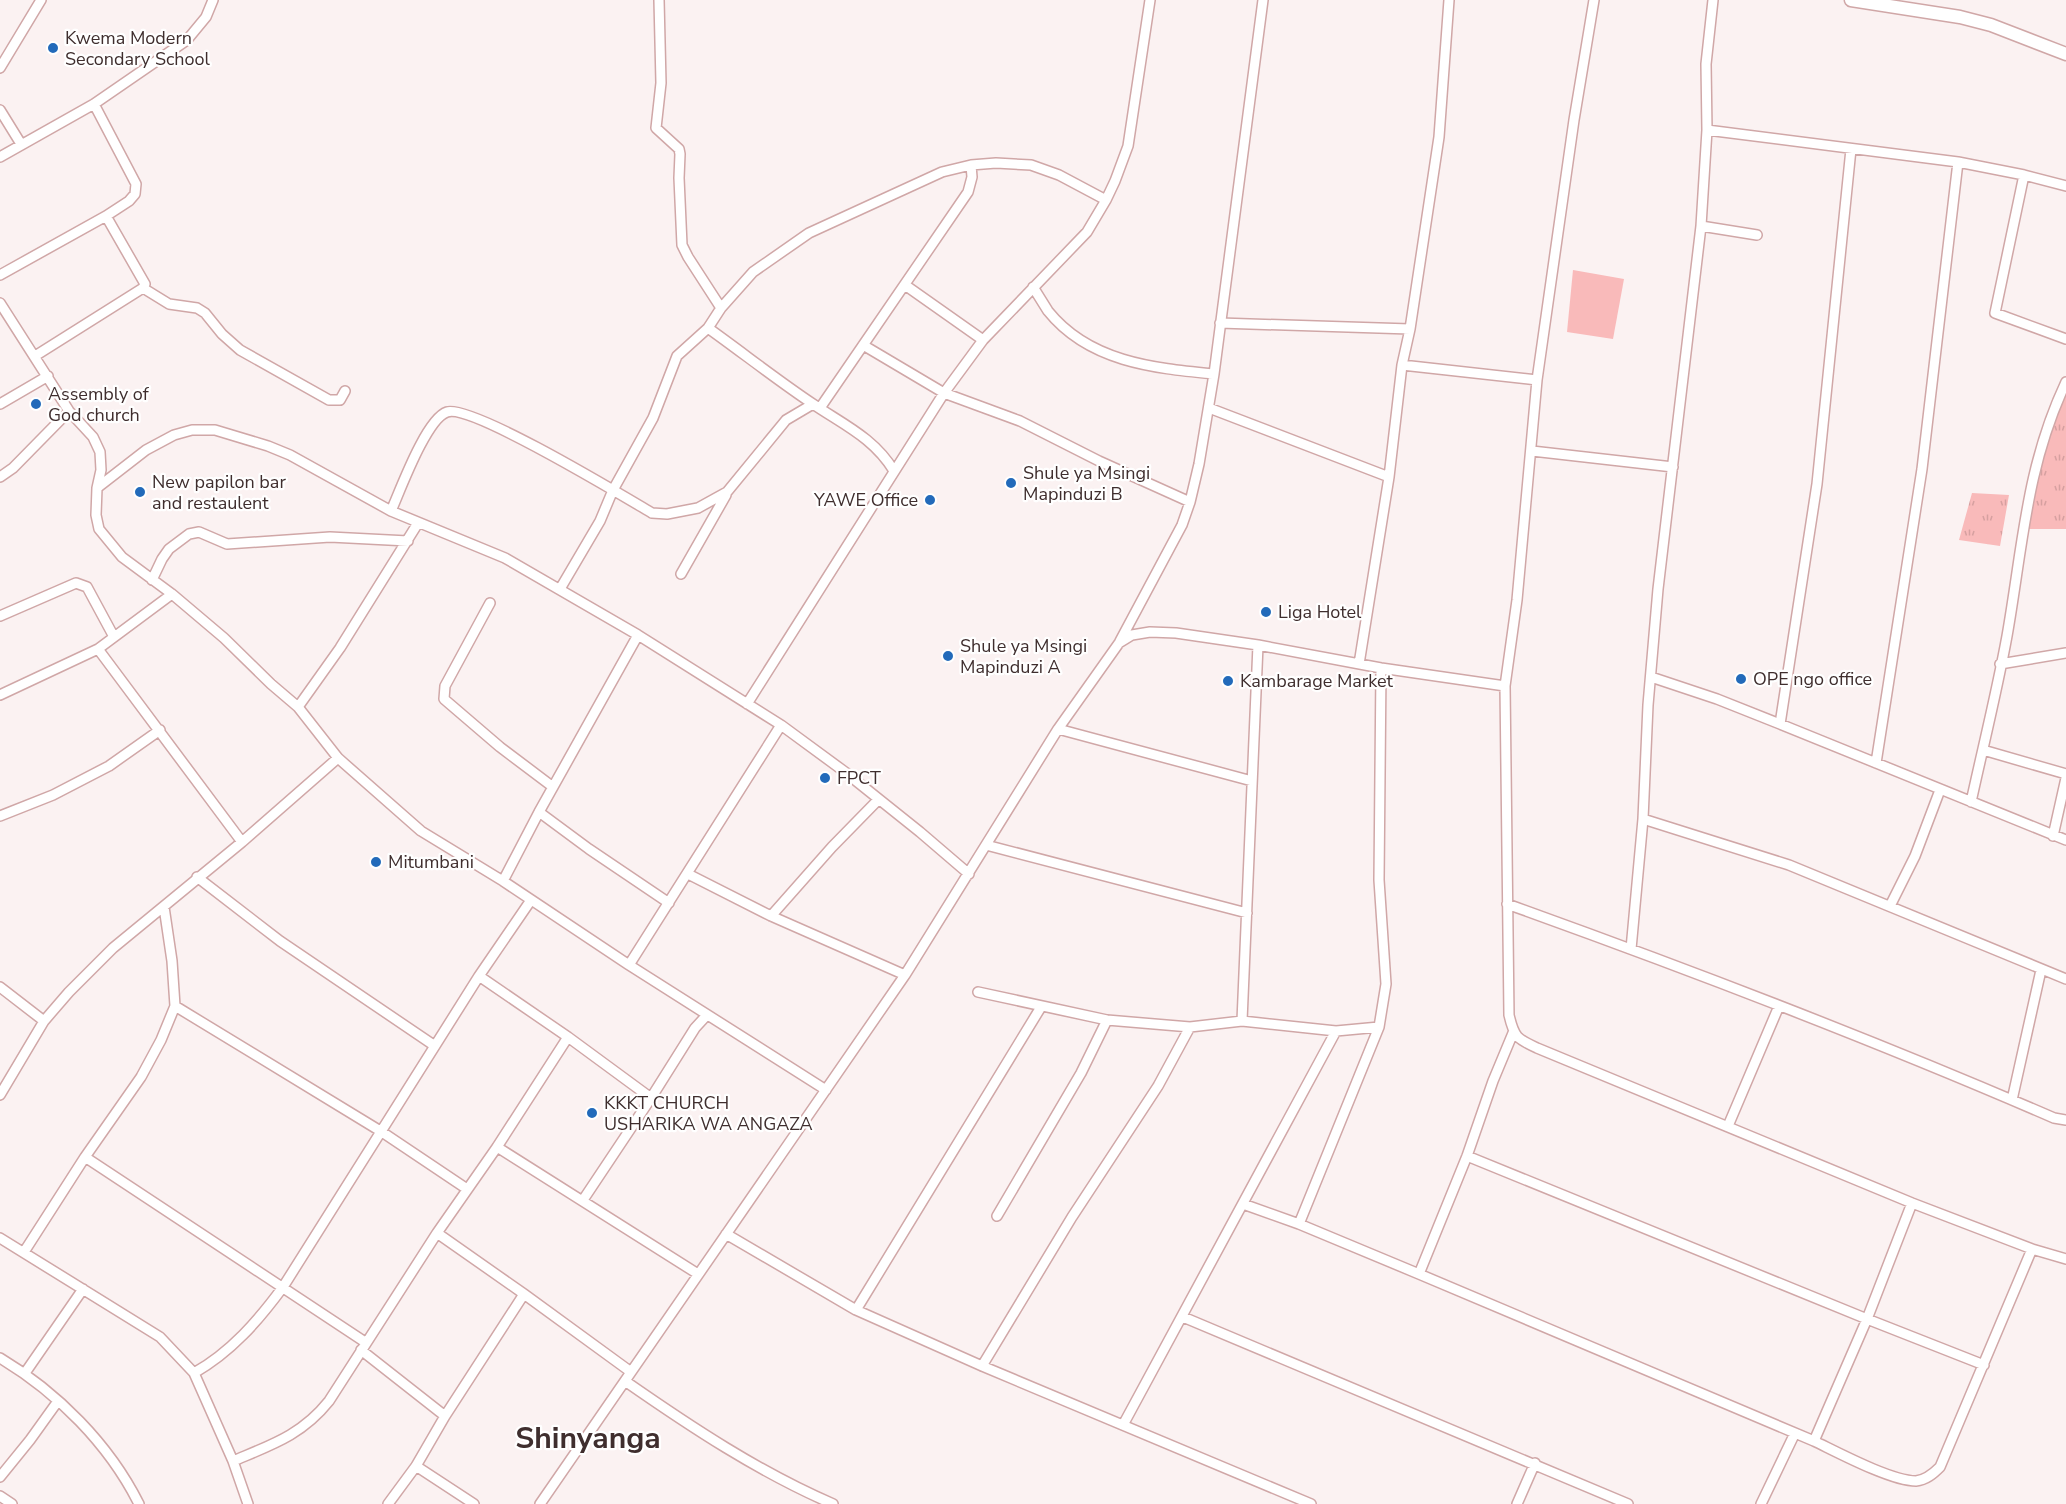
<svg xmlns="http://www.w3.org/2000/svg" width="2066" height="1504" viewBox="0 0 2066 1504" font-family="'Nunito Sans',sans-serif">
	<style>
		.grass { fill: url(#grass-tufts) }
		.park { fill: #f9baba }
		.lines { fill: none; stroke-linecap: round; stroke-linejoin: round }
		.minor-casing { stroke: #d0a7a7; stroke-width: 12 }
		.major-casing { stroke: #d0a7a7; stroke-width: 15 }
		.minor { stroke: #fff; stroke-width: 9 }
		.major { stroke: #fff; stroke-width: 12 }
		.poi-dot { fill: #226aba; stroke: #fff; stroke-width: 2 }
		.labels { text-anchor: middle; stroke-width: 4.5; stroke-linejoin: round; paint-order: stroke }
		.poi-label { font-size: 18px; fill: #3f2e2e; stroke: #fff; text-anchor: start }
		.town-label { font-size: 30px; font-weight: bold; fill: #3f2e2e; stroke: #fff }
	</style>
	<defs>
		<pattern id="grass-tufts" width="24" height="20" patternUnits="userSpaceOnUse" patternTransform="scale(1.5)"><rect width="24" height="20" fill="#f9baba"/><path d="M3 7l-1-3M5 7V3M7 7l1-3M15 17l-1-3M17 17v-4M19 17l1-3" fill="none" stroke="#d6a0a0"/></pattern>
	</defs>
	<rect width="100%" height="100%" fill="#fbf2f2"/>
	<!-- grass -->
	<path class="grass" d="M2066 385V529H2021L2042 440Z
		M1972 493 2009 495 2000 546 1959 540Z"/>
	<!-- park -->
	<path class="park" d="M1573 270 1624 279 1613 339 1567 332Z"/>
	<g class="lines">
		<!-- minor casing -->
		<g class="minor-casing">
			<path id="minor" d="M659 0 661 83 656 128 679 149 680 154 679 178 682 245 688 257 721 308
				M1594 0 1574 120 1537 380 1517 600 1505 686 1509 1015C1514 1037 1517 1039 1537 1048L1912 1203 2032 1249 2066 1259
				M0 68 41 0
				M0 110 21 144
				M1707 130 1958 162 2024 175 2066 186
				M0 157 94 104 187 40 206 17 213 0
				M2024 175 1995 313 2066 339
				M1701 226 1757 235
				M0 275 106 216 129 201 135 194 136 184 94 104
				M905 285 983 340
				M1033 287C1038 295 1043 303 1048 311 1089 362 1153 368 1214 374
				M143 288 169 304 197 308 205 313 222 334 240 350 329 400H340L345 391
				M0 303 69 411 93 437 100 452 101 470 97 488 96 515 99 529 122 557 172 594 224 638 271 684 298 707 338 758 421 831 503 881 629 965 826 1090
				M1220 323 1410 329
				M708 328C743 353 777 380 813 404 844 425 874 438 894 471
				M863 345 944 393 1020 421 1099 461 1190 502
				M35 356 143 288 145 284 106 216
				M1402 365 1537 380
				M0 404 48 376
				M820 408 968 192 972 177 971 165
				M1209 408 1389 477
				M1532 451 1673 467
				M0 477 13 468 69 411
				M97 488 146 450 174 435 192 430H215L268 446 290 455 391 511 505 558 638 635 781 725 845 772 920 832 969 874
				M391 511C400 491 426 419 447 412 471 404 623 496 652 513L667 514 698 508 727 492 786 420 813 404
				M681 574 726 495
				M152 580 162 559 169 549 189 534 199 532 227 544 330 537 408 541
				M560 589 600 521 613 490 653 418 677 356 708 328 721 308 753 272 809 233 942 172 971 165 996 163 1031 165 1059 175 1106 200
				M490 603 445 686 444 699 500 747 553 787
				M0 616 76 583 87 587 114 637
				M1120 641 1182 525 1190 502 1199 464 1214 374 1263 0
				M98 649 242 842
				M1359 664 1389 477 1402 365 1410 329 1439 137 1449 0
				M2000 664 2066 653
				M1651 677 1717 699 1780 724 2066 840
				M0 695 98 649 172 594
				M747 704 944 393 983 340 1087 232 1106 200 1115 181 1128 146 1150 0
				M298 707 340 648 418 523
				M1780 724 1817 484 1851 149
				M1058 729 1252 781
				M1983 750 2066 774
				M1876 763 1922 469 1958 162
				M1971 802C1983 747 1997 691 2007 636 2023 545 2026 467 2066 382
				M539 812 589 849 669 903
				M0 816 53 795 109 766 160 730
				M1643 819 1789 865 2066 979
				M2053 836 2066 778
				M986 845 1247 913
				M688 874 771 916 905 975
				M197 877 280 941 435 1046
				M503 881 539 812 638 635
				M1507 904C1691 970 1874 1040 2054 1118L2066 1120
				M1890 906 1915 856 1940 790
				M771 916 832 847 878 800
				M1631 949 1643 819 1648 705 1658 589 1701 226 1707 130 1706 64 1713 0
				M629 965 781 725
				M479 976 568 1037 651 1098
				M0 987 44 1021
				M978 992 1107 1020 1190 1027 1242 1021 1336 1031 1379 1027
				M175 1006 382 1132 467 1189
				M1242 1021 1258 645
				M0 1095 44 1021 69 992 113 948 242 842 338 758
				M2012 1100 2041 970
				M1728 1126 1779 1006
				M497 1147 698 1274
				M1467 1156 1867 1319 1984 1365
				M85 1157 365 1342
				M583 1200 651 1098 695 1028 707 1015
				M1243 1204 1299 1224 1419 1274 1814 1441C1837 1452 1891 1481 1916 1481 1926 1480 1933 1474 1940 1467L2032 1249
				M997 1216 1081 1073 1107 1020
				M1299 1224 1379 1027 1386 984 1379 880 1381 668
				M437 1233 524 1294 631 1372
				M726 1234 856 1310 982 1366 1311 1504
				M0 1238 160 1337 194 1373 233 1461 248 1504
				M24 1252 85 1157 141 1077 161 1040 175 1006 172 961 164 907
				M1419 1274 1467 1156 1493 1081 1513 1033
				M856 1310 1041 1007
				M1183 1317 1628 1504
				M361 1350 445 1416
				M0 1358C57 1392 109 1444 139 1504
				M982 1366 1072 1217 1158 1086 1190 1027
				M25 1373 83 1289
				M194 1373C231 1352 258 1321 283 1287L479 976 531 900
				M625 1381C691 1427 759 1472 833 1504
				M1123 1425 1336 1031
				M1814 1441 1867 1319 1912 1203
				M233 1461C271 1445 302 1435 329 1401L437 1233 497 1147 568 1037
				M416 1466 474 1504
				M0 1477 30 1440 58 1401
				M0 1496 12 1504
				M388 1504 416 1466 445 1416 524 1294
				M540 1504 905 975 1058 729 1119 643 1132 635 1150 632 1176 633 1258 645 1381 668 1505 686
				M1517 1504 1535 1463
				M1761 1504 1795 1433"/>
		</g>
		<!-- major casing -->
		<g class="major-casing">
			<path id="major" d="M1851 0 1960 17 1991 25 2066 54"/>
		</g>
		<!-- minor -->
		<use href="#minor" class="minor"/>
		<!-- major -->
		<use href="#major" class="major"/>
	</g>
	<!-- markers -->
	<g class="poi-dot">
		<circle cx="53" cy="48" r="6"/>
		<circle cx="36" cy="404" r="6"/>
		<circle cx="1011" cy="483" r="6"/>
		<circle cx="140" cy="492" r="6"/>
		<circle cx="930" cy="500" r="6"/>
		<circle cx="1266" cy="612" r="6"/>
		<circle cx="948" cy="656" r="6"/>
		<circle cx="1741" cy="679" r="6"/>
		<circle cx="1228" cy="681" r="6"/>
		<circle cx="825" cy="778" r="6"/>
		<circle cx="376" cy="862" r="6"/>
		<circle cx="592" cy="1113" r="6"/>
	</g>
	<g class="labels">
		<!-- poi labels -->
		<g class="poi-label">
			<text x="65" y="44">Kwema Modern<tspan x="65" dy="21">Secondary School</tspan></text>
			<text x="48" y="400">Assembly of<tspan x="48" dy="21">God church</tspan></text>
			<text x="1023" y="479">Shule ya Msingi<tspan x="1023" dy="21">Mapinduzi B</tspan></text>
			<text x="152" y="488">New papilon bar<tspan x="152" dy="21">and restaulent</tspan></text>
			<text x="918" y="506" text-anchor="end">YAWE Office</text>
			<text x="1278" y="618">Liga Hotel</text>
			<text x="960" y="652">Shule ya Msingi<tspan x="960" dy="21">Mapinduzi A</tspan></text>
			<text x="1753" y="685">OPE ngo office</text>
			<text x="1240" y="687">Kambarage Market</text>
			<text x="837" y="784">FPCT</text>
			<text x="388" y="868">Mitumbani</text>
			<text x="604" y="1109">KKKT CHURCH<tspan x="604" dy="21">USHARIKA WA ANGAZA</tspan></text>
		</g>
		<!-- town labels -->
		<g class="town-label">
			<text x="588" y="1448">Shinyanga</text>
		</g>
	</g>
</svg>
